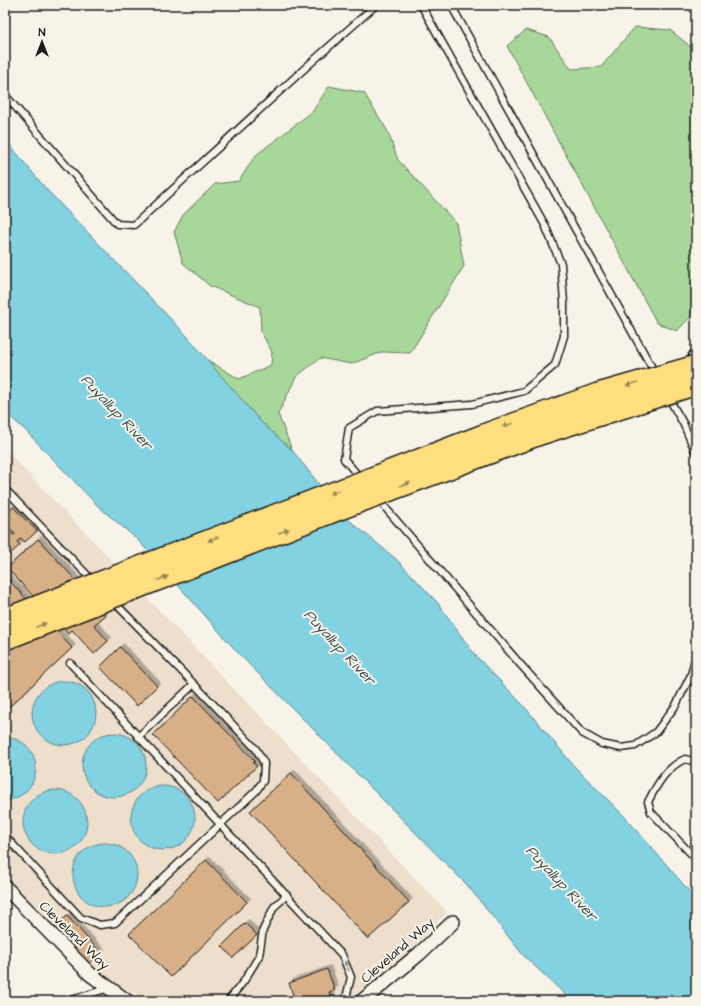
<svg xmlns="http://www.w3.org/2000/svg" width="701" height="1006" viewBox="0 0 701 1006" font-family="'Architects Daughter',sans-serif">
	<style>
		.built { fill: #eddfcb }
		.green { fill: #a8d899; stroke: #627a5a }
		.water { fill: #83d2e1; stroke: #5a8992 }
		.building { fill: #d7b088; stroke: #1c1c1c; filter: url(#shadow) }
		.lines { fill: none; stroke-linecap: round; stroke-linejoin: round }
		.service-casing { stroke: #1c1c1c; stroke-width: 9 }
		.minor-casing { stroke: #1c1c1c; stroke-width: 16 }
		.service { stroke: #f7f3e8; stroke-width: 6 }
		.minor { stroke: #f7f3e8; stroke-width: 13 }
		.trunk-bridge-casing { stroke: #1c1c1c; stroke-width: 24; stroke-linecap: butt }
		.trunk-bridge { stroke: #fedf80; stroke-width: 21 }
		.oneway { fill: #988753 }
		.oneway2 { fill: #94928c }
		.labels { text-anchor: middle; stroke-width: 4; stroke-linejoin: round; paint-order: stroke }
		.street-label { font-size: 14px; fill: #1c1c1c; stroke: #f7f3e8 }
		.water-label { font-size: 15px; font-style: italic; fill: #3b5357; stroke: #f7f3e8 }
	</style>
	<defs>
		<filter id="shadow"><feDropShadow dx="3.5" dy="-3.5" stdDeviation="0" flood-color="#0004"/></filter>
	</defs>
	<rect width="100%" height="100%" fill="#f7f3e8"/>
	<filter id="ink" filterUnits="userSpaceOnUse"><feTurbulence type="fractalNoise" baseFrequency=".025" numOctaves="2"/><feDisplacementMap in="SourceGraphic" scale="8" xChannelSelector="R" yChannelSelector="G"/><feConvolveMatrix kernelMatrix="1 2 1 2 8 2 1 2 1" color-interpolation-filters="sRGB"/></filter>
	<g filter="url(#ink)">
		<!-- built -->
		<path class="built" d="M5 449 447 912 408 953 368 989 364 986 350 1001H148L95 973 5 878Z"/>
		<!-- green -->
		<path class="green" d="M635 27 670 30 696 51V311L677 331 657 323 507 46 526 30 549 37 571 69 601 67Z
			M329 86 364 93 387 130 398 160 456 223 464 266 410 353 382 352 351 364 320 358 296 377 278 414 292 450 261 422 206 359 239 379 271 365 272 352 261 332 260 307 210 286 183 263 174 232 183 215 215 184 239 181 255 156 313 111Z"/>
		<!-- water -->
		<path class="water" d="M5 139 46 189 187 336 261 422 292 450 344 516 396 559 437 602 475 655 523 705 574 766 626 818 696 899V1001H572L523 955 468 886 239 654 138 540 99 507 26 431 5 412Z
			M32 713a32 32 0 1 1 64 0a32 32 0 1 1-64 0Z
			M82 765a32 32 0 1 1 64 0a32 32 0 1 1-64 0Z
			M5 737C46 740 46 795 5 801Z
			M131 818a32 32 0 1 1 64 0a32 32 0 1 1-64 0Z
			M23 822a32 32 0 1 1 64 0a32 32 0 1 1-64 0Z
			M73 875a32 32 0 1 1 64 0a32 32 0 1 1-64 0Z"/>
		<!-- building -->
		<path class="building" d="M13 507 37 531 25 542 21 538 17 542 20 545 9 555 5 551V527L13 535 15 534 5 523V514Z
			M38 539 107 614 94 625 108 641 94 654 72 630 68 634 7 568Z
			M5 576 72 648 8 708 5 705Z
			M120 647 157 686 137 706 100 667Z
			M193 696 255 761 253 763 257 766 218 803 153 735Z
			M291 773 409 902 368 939 250 811Z
			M206 860 247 902 171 977 129 934Z
			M67 916 101 953 89 964 55 927Z
			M245 923 257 935 233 958 222 946Z
			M327 969 335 990 329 992 333 1001H295L289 983Z"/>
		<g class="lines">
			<!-- service casing -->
			<g class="service-casing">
				<path id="service" d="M451 5 656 375
					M5 95 117 224 134 225 304 69 376 5
					M696 351 692 355 696 359
					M668 397 683 423 696 453
					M361 479 344 459 349 428 377 411 472 404 524 391 555 365 564 336V302L561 264 545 225 421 5
					M5 489 94 582
					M377 498 520 664 582 733 602 744 621 748 635 746 656 732 676 705 691 675 696 655
					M70 663 342 955 351 977 346 998 342 1001
					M138 737 194 684
					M696 762 685 759C667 767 657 784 648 802L651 812 696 859
					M5 836 81 918 100 925 115 923 256 791 263 781 264 763 256 749 194 684 113 601
					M68 1001 109 988
					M228 1001 244 981 259 956 263 930 274 907 287 895"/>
			</g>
			<!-- minor casing -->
			<g class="minor-casing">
				<path id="minor" d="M5 887 90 974 127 1001
					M362 1001 419 954 453 922"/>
			</g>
			<!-- service -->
			<use href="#service" class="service"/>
			<!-- minor -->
			<use href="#minor" class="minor"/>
			<!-- trunk-bridge casing -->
			<g class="trunk-bridge-casing">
				<path id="trunk-bridge" d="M5 619 489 433 598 394 696 366
					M5 639 337 510 540 434 696 384"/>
			</g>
			<!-- trunk-bridge -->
			<use href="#trunk-bridge" class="trunk-bridge"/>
		</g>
		<!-- one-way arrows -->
		<defs><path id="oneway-solid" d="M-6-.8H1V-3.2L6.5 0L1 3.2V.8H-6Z"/></defs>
		<g class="oneway">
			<use href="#oneway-solid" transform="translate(632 384) rotate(163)"/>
			<use href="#oneway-solid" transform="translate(508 425) rotate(160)"/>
			<use href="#oneway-solid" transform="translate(405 484) rotate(-21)"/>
			<use href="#oneway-solid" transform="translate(335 492) rotate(159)"/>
			<use href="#oneway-solid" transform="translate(284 531) rotate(-21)"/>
			<use href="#oneway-solid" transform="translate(213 539) rotate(158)"/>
			<use href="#oneway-solid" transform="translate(163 578) rotate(-21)"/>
			<use href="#oneway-solid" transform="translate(41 625) rotate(-21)"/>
		</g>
		<use class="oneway2" href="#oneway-solid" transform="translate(347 966) rotate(-112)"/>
	</g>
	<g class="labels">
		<!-- street labels -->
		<g class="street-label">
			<text transform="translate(75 935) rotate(44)" y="5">Cleveland Way</text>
			<text transform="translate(397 950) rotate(-41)" y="5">Cleveland Way</text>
		</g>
		<!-- water labels -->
		<g class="water-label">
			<text transform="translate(117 412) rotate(47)" y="5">Puyallup River</text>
			<text transform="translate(340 647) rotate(47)" y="5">Puyallup River</text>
			<text transform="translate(562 883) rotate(47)" y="5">Puyallup River</text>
		</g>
	</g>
	<!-- margin -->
	<rect width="701" height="1006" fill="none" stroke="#f7f3e8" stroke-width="20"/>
	<rect x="10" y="10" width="681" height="986" fill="none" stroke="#1c1c1c" stroke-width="1.5" filter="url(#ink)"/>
	<!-- north arrow -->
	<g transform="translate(42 42)" stroke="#f7f3e8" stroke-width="3" paint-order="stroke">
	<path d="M0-3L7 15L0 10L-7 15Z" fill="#1c1c1c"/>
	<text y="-6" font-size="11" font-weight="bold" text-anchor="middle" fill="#1c1c1c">N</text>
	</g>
</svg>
